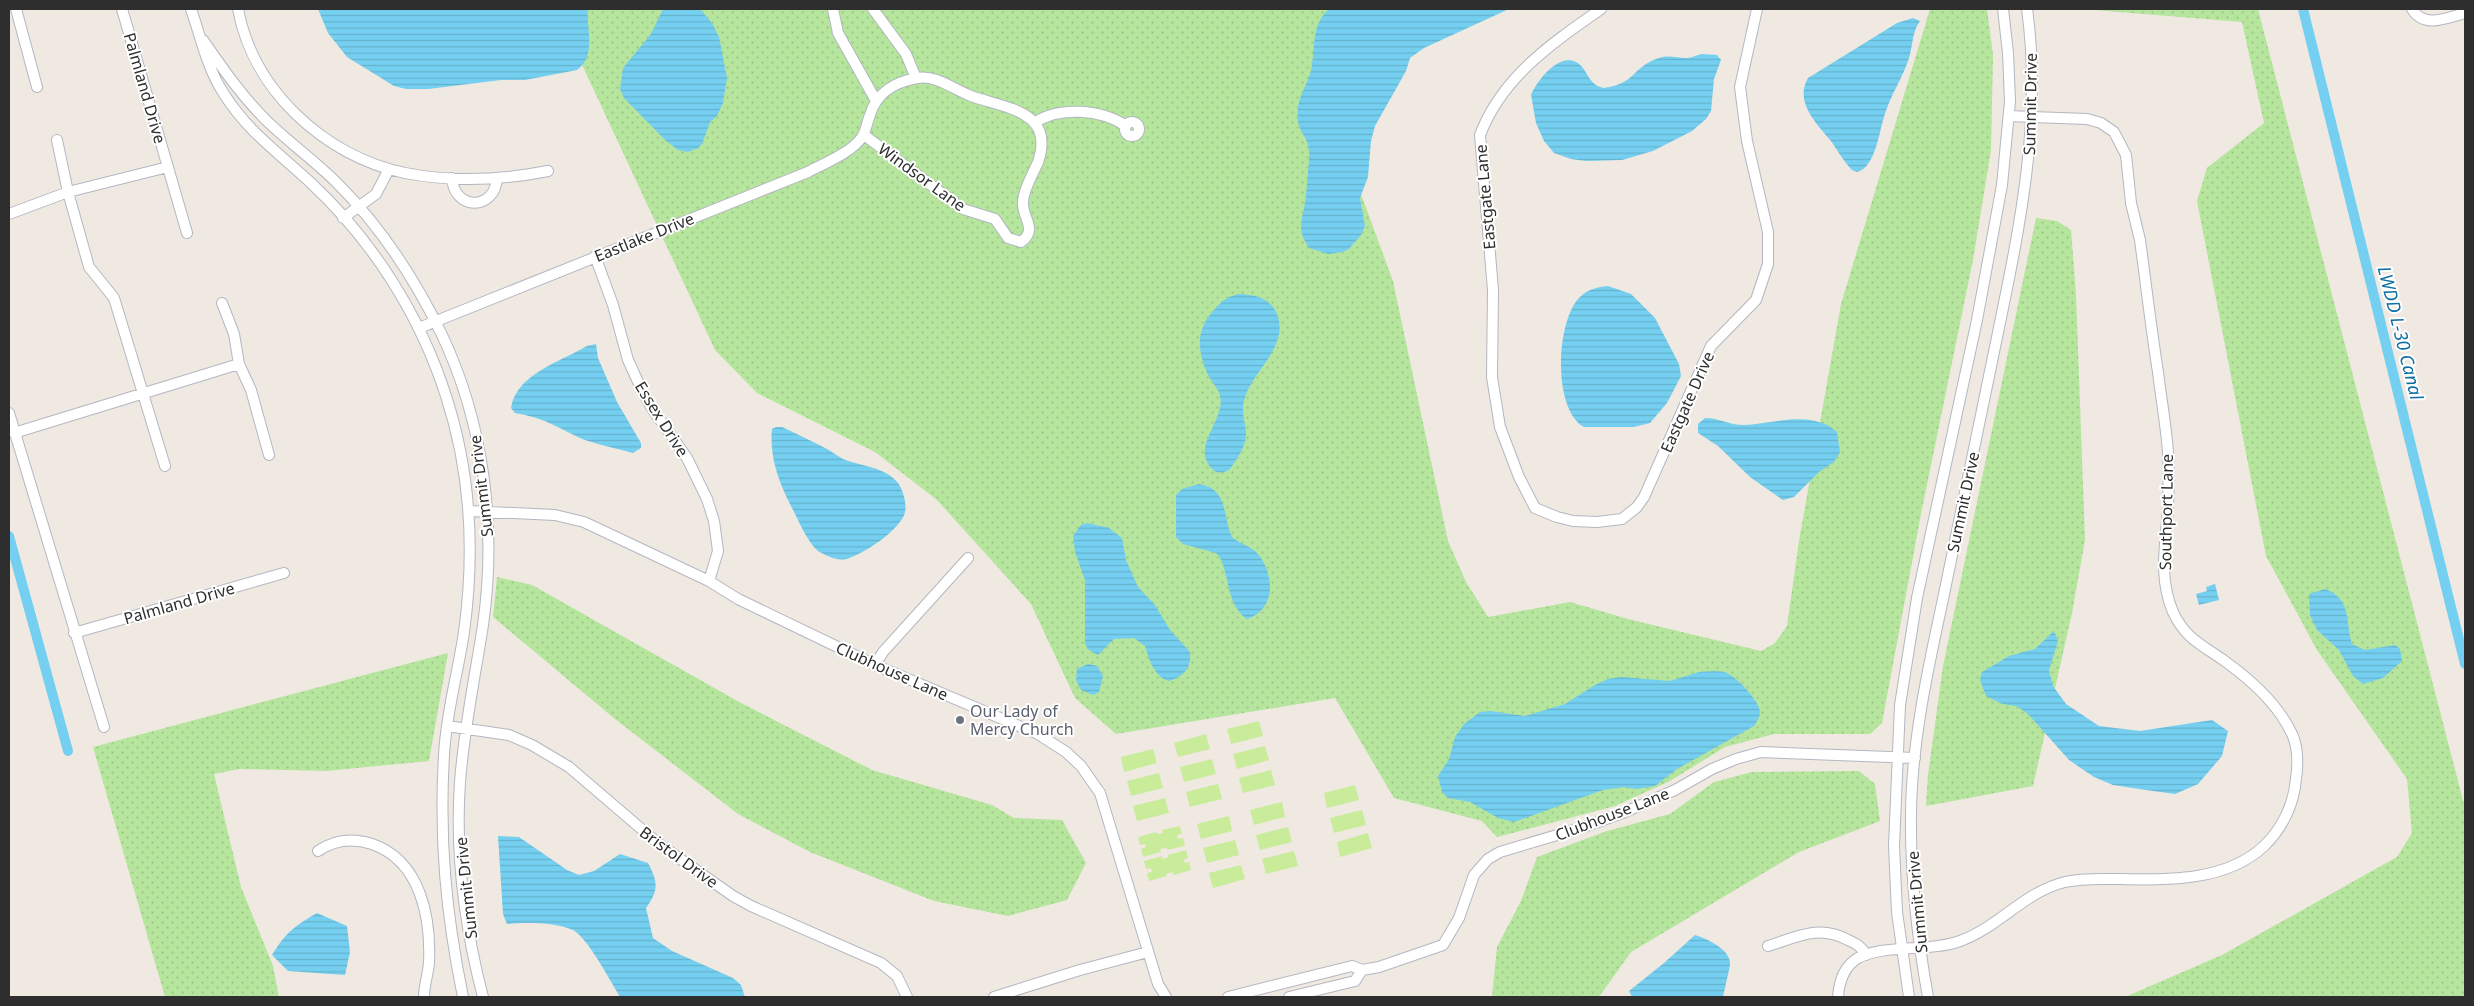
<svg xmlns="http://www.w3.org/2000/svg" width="2474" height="1006" viewBox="0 0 2474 1006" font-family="'Noto Sans',sans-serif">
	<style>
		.grass { fill: url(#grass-dots) }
		.pitch { fill: #c9ec9a }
		.water { fill: url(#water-rules) }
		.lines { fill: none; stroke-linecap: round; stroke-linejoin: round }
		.canal { stroke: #75cff0; stroke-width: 10 }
		.street-casing { stroke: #b4b7c1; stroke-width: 12 }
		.street { stroke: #fff; stroke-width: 10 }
		.worship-dot { fill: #6b7280; stroke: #fff; stroke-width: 2 }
		.labels { text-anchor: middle; stroke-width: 4; stroke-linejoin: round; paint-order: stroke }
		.street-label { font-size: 16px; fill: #2e2e2e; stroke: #fff }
		.worship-label { font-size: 16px; fill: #5b616d; stroke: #fff; text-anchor: start }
		.water-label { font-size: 18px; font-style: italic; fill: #0d6fa3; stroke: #fff }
	</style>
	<defs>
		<pattern id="grass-dots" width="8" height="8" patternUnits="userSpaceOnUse" patternTransform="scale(1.25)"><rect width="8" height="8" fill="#b6e59e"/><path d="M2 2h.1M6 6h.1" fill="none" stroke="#9dc588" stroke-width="1.8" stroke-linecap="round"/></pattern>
		<pattern id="water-rules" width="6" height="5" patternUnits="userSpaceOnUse" patternTransform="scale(1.25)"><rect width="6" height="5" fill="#75cff0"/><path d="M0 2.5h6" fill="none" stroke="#66b2ce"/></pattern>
	</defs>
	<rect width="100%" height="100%" fill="#efe9e1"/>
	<!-- grass -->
	<path class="grass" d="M564 9H1406L1351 167 1393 281 1448 541 1466 582 1488 617 1570 602 1628 619 1761 651 1775 643 1787 626 1799 541 1841 304 1930 9H1987L1993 55 1991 150 1973 260 1921 514 1882 723 1870 734H1774L1725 747 1670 781 1615 806 1497 837 1482 821 1394 798 1335 698 1116 734 1075 698 1031 604 937 500 875 452 757 393 715 350 564 26Z
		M2082 9H2258L2465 808V997H2125L2222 955 2397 857 2412 833 2407 779 2317 650 2266 556 2197 201 2207 168 2264 123 2242 22Z
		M2036 218 2057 221 2071 230 2076 295 2085 540 2072 613 2033 786 1926 806 1928 775 1943 666Z
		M497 577 532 585 741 703 872 770 992 805 1014 818 1062 820 1086 863 1067 900 1008 916 934 901 810 852 738 814 615 719 493 617Z
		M448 653 429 761 326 771 240 769 214 774 241 887 273 966 279 997H165L93 747Z
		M1859 771 1875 784 1880 821 1799 852 1631 952 1599 997H1492L1497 947 1521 901 1537 857 1607 831 1670 814 1714 782 1752 772Z"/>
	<!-- pitch -->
	<path class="pitch" d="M1259 721 1263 736 1231 744 1227 729Z
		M1206 734 1210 749 1178 757 1174 743Z
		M1265 746 1269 760 1237 769 1233 754Z
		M1153 749 1157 763 1124 772 1121 757Z
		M1212 759 1216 774 1184 782 1180 767Z
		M1271 770 1275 785 1243 793 1239 778Z
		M1159 773 1163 788 1131 796 1127 781Z
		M1218 784 1222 799 1190 807 1186 792Z
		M1355 785 1359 800 1327 808 1324 793Z
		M1165 798 1169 813 1137 821 1133 806Z
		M1282 802 1285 817 1254 825 1250 810Z
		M1362 810 1366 825 1334 833 1330 818Z
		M1229 816 1232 831 1201 839 1197 824Z
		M1180 826 1182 834 1177 835 1178 839 1183 838 1185 846 1167 850V848L1160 849 1161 852 1143 857 1141 849 1146 847 1145 844 1140 845 1138 837 1156 832 1157 834 1163 833 1162 830Z
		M1288 827 1292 842 1260 850 1256 835Z
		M1368 833 1372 848 1340 857 1337 842Z
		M1235 840 1239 855 1207 863 1203 848Z
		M1186 850 1188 858 1183 860 1185 863 1189 862 1191 870 1174 875 1172 872 1166 874 1167 876 1149 881 1147 873 1152 872 1151 868 1146 869 1144 861 1162 856V859L1169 857 1168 855Z
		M1294 851 1298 866 1266 874 1262 859Z
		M1241 865 1245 879 1213 888 1209 873Z"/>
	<!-- water -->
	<path class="water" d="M318 9H588C586 30 597 55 577 70L525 80H501L428 89H406L394 86 347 57 328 33Z
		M663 9H700L712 23 719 37 727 78 723 103 717 116 710 122 702 144 698 148 688 152 678 150 665 140 624 98 620 89 623 68 651 34Z
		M1329 9H1509L1424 48 1410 58 1406 71 1375 126 1371 141 1368 177 1360 198 1365 226 1361 235 1349 249 1342 252 1328 254 1309 248C1296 228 1302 223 1305 202 1307 188 1308 173 1309 160 1311 137 1300 136 1298 121 1295 98 1307 88 1311 70 1316 48 1310 26 1329 9Z
		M1913 18 1920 21C1912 32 1913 45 1909 58 1903 77 1892 93 1886 111 1879 128 1877 167 1857 172L1852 170C1844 162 1838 151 1831 141 1817 124 1794 102 1808 78L1897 23Z
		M1702 54 1717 55 1721 60 1714 79 1711 111 1706 119 1692 131 1653 151 1622 160 1586 161 1571 159 1554 153 1544 141 1536 123 1531 95C1537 81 1558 53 1576 62 1588 68 1587 85 1604 88 1635 84 1632 68 1656 59 1668 54 1675 58 1687 58 1691 58 1697 55 1702 54Z
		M1608 286 1631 294 1655 318 1679 364 1681 376 1667 403 1650 423 1634 427H1584C1552 409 1556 320 1580 297 1588 289 1598 287 1608 286Z
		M1239 294C1254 295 1270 297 1277 314 1290 348 1250 372 1244 401 1241 411 1245 421 1246 432 1247 445 1237 460 1229 470 1223 473 1217 474 1212 469 1190 446 1226 420 1220 396 1218 387 1211 382 1207 373 1197 350 1196 329 1214 310 1222 301 1226 297 1239 294Z
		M596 344 598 358 617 402 641 443V448L633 453C616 448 597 445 580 438 555 426 544 418 515 413L511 408C516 374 562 361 587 346Z
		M1705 418C1718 418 1730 425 1743 425 1774 424 1811 409 1837 432L1840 452 1834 462 1819 472 1794 497 1783 500 1750 477 1718 446 1698 433V424Z
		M776 427H782C797 434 812 441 827 449 833 452 837 456 843 459 860 466 886 467 898 483 903 490 907 504 905 512 901 530 863 554 847 559 837 561 826 556 818 551 807 542 798 519 791 506 779 483 769 456 772 429Z
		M1199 484C1229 489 1222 515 1232 537 1240 544 1251 546 1258 554 1275 575 1276 610 1247 619 1226 605 1230 575 1219 556L1216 553 1183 544 1176 537V495L1182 489Z
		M1087 523 1109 528 1122 538 1126 560 1138 587 1155 605 1170 630 1190 652C1192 668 1183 677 1169 681 1154 677 1149 659 1145 646L1134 638 1114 639 1098 655 1089 650 1085 644V580L1075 552 1073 536 1081 525Z
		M2215 584 2219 600 2199 605 2196 594 2207 591 2206 587Z
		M2325 589C2352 599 2345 620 2352 644L2365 650 2395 645 2400 649 2402 661 2383 678 2363 684 2353 676 2339 650 2317 630 2310 615 2309 594Z
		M2054 631 2058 641 2049 670 2053 686 2066 704 2099 726 2140 731 2212 720 2228 731 2222 756 2198 784 2175 794 2146 790 2113 785 2094 777 2069 760 2027 713 2016 706 2002 704 1986 696 1980 680 1982 672 2009 656 2035 649Z
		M1088 664 1097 666 1103 676 1099 692 1093 695 1081 690 1076 680 1077 669Z
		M1699 672C1707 672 1719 670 1727 673 1737 678 1759 700 1760 712 1760 717 1757 721 1754 726L1677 769 1655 786 1636 789 1624 787 1603 790 1514 822 1498 818 1470 802 1448 798 1442 792 1438 776 1449 759 1455 737 1464 724 1480 712 1490 711 1525 716 1565 704 1595 685 1608 679 1621 677 1670 681Z
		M498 836 519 837 567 870 579 875 594 871 620 854 648 863C658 882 659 890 646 908L653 938 672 951 733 978 741 985 745 997H620C611 982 587 937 573 930 556 922 524 922 507 924L503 914Z
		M317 913 347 926 350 952 345 975 288 971 272 955C286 932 295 926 317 913Z
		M1695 935C1706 938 1732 950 1730 965 1728 976 1725 986 1723 997H1632L1629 991 1664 963Z"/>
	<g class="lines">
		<!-- canal -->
		<path class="canal" d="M2303 9 2465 664
			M9 536 68 751"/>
		<!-- street casing -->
		<g class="street-casing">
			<path id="street" d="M16 9 37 87
				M122 9 187 233
				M191 9C201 38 207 68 224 94 248 132 279 153 311 183 373 241 420 315 446 396 471 473 475 552 464 632 458 673 446 713 444 755 439 840 446 914 463 997
				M238 9C253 90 324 156 405 173 451 182 502 180 548 171
				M833 9 838 33 875 99
				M873 9 906 54 916 78
				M1601 9C1552 43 1502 77 1480 135L1493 290 1492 377 1500 427 1519 477 1535 508 1557 517 1573 521 1597 522 1622 519 1637 507 1644 497 1711 346 1756 300 1768 264V232L1747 141 1740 87 1757 9
				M2412 9C2424 29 2447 18 2465 13
				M203 40C223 69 243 98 269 123 291 144 315 161 337 183 380 226 415 279 442 335 484 424 497 527 483 625 475 677 464 728 460 782 455 853 465 928 483 997
				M1125 129a7 7 0 1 1 14 0a7 7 0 1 1-14 0Z
				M1034 123C1059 106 1101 109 1126 126
				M57 140 68 192 89 267 114 298 165 466
				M452 178C454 211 495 211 497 178
				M9 214 68 192 168 167
				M343 218 376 194 389 169
				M595 256 613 305 628 360 639 384 651 407 687 458 707 499 714 521 718 551 709 581
				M222 303 234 334 239 364 251 390 269 455
				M419 328 808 172C825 163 851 153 862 137 866 131 867 122 870 115 876 93 895 82 917 78 935 74 955 90 971 96 1003 108 1056 110 1038 162 1033 174 1024 188 1023 201 1021 217 1039 229 1021 242L1008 238 995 219 963 209 864 135
				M9 413 104 727
				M14 433 239 364
				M469 511 555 515 584 522 709 581 738 599 875 665 1038 734 1066 752 1081 766 1100 793 1158 984 1166 997
				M74 633 284 573
				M875 665 883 652 968 558
				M447 726 509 735 532 745 569 767 659 844 733 896 751 906 881 963 897 976 907 997
				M318 851C334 840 353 838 372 844 421 861 431 918 429 963 428 974 424 986 424 997
				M1768 946C1797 937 1819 924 1848 940 1857 944 1862 947 1866 955
				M994 997 1080 970 1148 952
				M1228 997 1352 966 1362 970 1379 967 1443 945 1459 918 1474 875 1488 859 1500 852 1584 827 1625 812 1675 790 1712 769 1736 759 1761 752 1915 758
				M1289 997 1355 981 1362 970
				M1838 997C1839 982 1843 967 1858 958 1884 944 1930 952 1960 941 1999 927 2024 892 2065 882 2083 878 2099 879 2116 879 2166 880 2226 882 2264 846 2282 829 2294 804 2296 779 2298 765 2298 747 2292 734 2279 706 2251 680 2226 662 2203 645 2186 640 2173 612 2160 581 2164 553 2167 521 2169 498 2169 475 2168 452 2166 425 2161 398 2158 372 2151 328 2146 284 2140 240L2131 203 2126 155 2114 132 2101 123 2087 119 2009 116
				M1909 997 1897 912 1894 846 1900 705 1917 598 1977 320 2002 185 2010 101 2008 53 2003 9
				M1928 997C1917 936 1910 874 1911 812 1912 740 1928 669 1943 599 1960 515 1977 431 1995 347 2018 235 2043 124 2027 9"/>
		</g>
		<!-- street -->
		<use href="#street" class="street"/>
	</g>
	<!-- markers -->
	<circle class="worship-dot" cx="960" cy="720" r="5"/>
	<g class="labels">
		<!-- street labels -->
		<g class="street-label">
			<text transform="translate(145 88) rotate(74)" y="6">Palmland Drive</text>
			<text transform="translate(2030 104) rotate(-89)" y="6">Summit Drive</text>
			<text transform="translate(922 177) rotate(36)" y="6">Windsor Lane</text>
			<text transform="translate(1485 197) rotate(-95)" y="6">Eastgate Lane</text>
			<text transform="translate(644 237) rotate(-22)" y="6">Eastlake Drive</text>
			<text transform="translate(1687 402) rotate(-66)" y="6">Eastgate Drive</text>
			<text transform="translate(662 419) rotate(58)" y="6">Essex Drive</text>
			<text transform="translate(481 486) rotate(-97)" y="6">Summit Drive</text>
			<text transform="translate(1963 502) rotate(-78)" y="6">Summit Drive</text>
			<text transform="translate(2166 512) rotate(-89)" y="6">Southport Lane</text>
			<text transform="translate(179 603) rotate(-16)" y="6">Palmland Drive</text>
			<text transform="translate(892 671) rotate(24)" y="6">Clubhouse Lane</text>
			<text transform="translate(1612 814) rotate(-21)" y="6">Clubhouse Lane</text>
			<text transform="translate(679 857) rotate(36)" y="6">Bristol Drive</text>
			<text transform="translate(466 888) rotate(-96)" y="6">Summit Drive</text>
			<text transform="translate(1917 902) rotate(-95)" y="6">Summit Drive</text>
		</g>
		<!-- worship labels -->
		<g class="worship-label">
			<text x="970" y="717">Our Lady of<tspan x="970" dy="18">Mercy Church</tspan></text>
		</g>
		<!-- water labels -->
		<g class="water-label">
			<text transform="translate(2400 333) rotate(76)" y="6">LWDD L-30 Canal</text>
		</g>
	</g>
	<!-- border -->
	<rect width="2474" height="1006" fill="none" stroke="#2e2e2e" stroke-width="20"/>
</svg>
